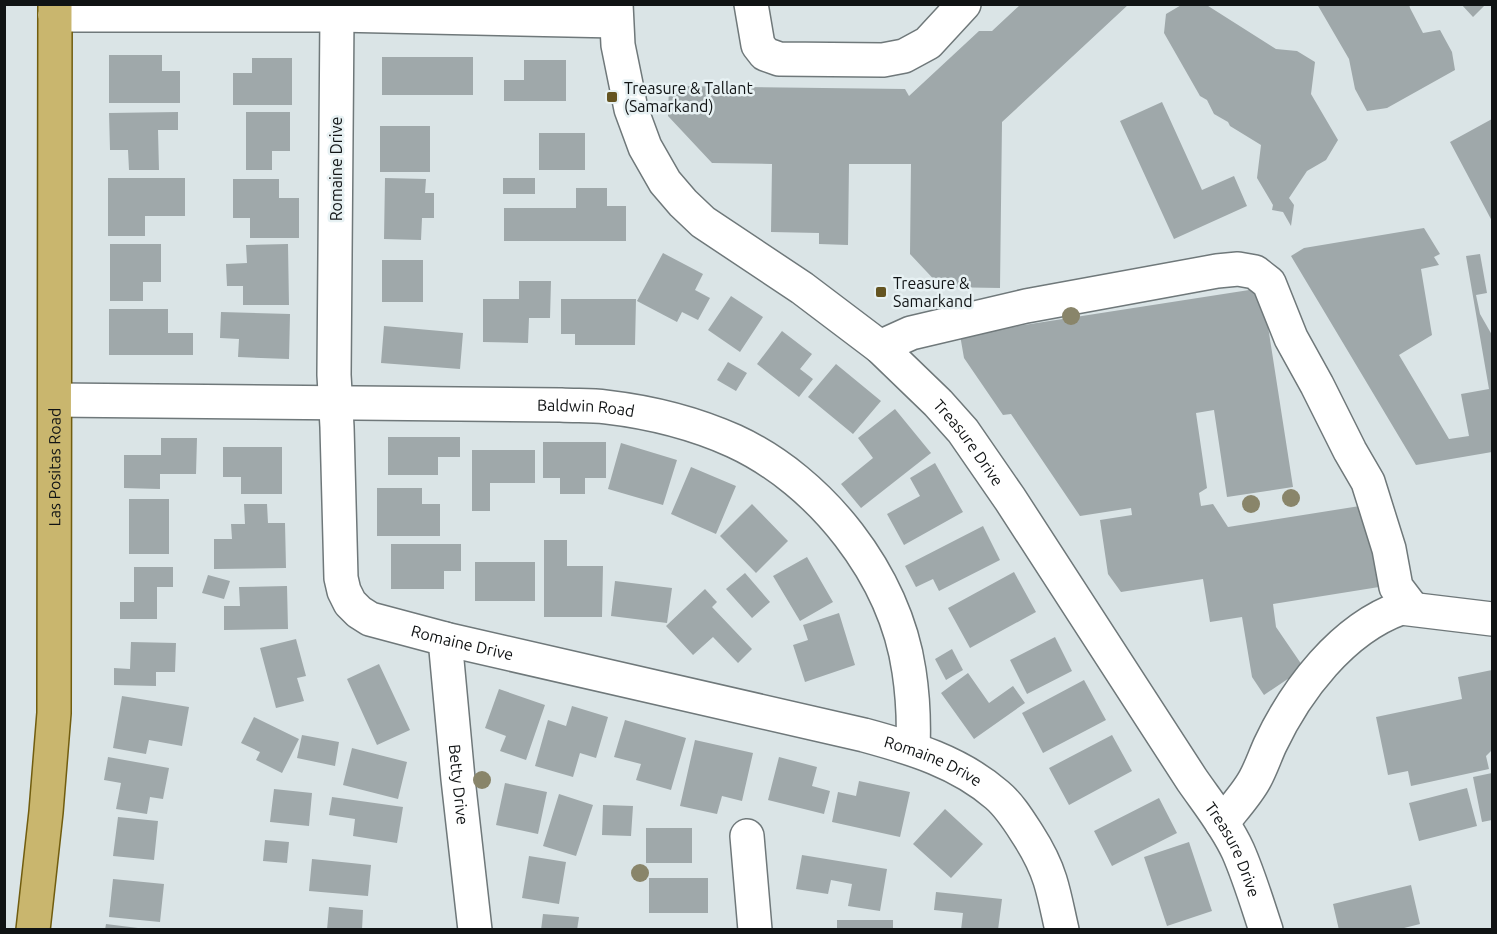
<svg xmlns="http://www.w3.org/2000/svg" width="1497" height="934" viewBox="0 0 1497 934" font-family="Ubuntu,sans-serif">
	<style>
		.building { fill: #9fa8aa }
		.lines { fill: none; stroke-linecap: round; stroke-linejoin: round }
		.minor-casing { stroke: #6f787a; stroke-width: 36 }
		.major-casing { stroke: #715d0f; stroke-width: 36 }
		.minor { stroke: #fff; stroke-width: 33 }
		.major { stroke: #c9b66e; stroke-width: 33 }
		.tree { fill: #89856a }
		.poi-dot { fill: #645421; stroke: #e7f1f3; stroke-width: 2 }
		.labels { text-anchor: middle; stroke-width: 5; stroke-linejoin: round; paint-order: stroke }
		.poi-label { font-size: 16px; fill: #101314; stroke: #e7f1f3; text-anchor: start }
		.street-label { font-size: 16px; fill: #101314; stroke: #e7f1f3 }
	</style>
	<rect width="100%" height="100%" fill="#dae4e6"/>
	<!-- building -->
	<path class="building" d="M1021 4H1129L1002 122 1000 288 941 287 910 254 911 164H849L848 245 819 244V233L771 232 772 164 712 163 668 116 669 86 905 89 909 96 979 31H992Z
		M1183 4H1205L1276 49 1297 51 1315 62 1311 94 1338 140 1326 160 1307 171 1289 198 1294 205 1291 226 1283 212 1272 210 1273 205 1257 178 1261 145 1230 126 1228 122 1214 114 1207 100 1200 96 1164 33 1166 14Z
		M1317 4H1409L1410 8 1423 33 1440 30 1452 52 1455 70 1387 108 1367 111 1355 89 1349 59Z
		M1461 4H1486L1473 17Z
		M109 55H162V71H180V103H109Z
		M382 57H473V95H382Z
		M252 58H292V105H233V73H252Z
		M524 60H566V101H504V80H524Z
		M1162 102 1202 190 1234 176 1247 206 1174 239 1120 121Z
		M178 112V130H158L159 170H129L128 150H110L109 113Z
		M246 112H290V151H272V170H246Z
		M1492 119V221L1450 142Z
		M380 126H430V172H380Z
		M539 133H585V170H539Z
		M108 178H185V216H145V236H108Z
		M385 178 426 179 425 193H434V218H422L421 240 384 239Z
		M503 178H535V194H503Z
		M233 179H279V198H299V238H250V218H233Z
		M576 188H607V206H626V241H504V208H576Z
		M1424 228 1440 254 1434 257 1439 265 1421 269 1432 335 1399 355 1449 439 1469 436 1461 394 1489 389 1466 256 1480 254 1487 293 1476 295 1480 314 1492 335V452L1416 465 1291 256 1304 248Z
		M110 244H161V282H143V301H110Z
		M288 244 289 305H243V286H227L226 264 247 263 246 245Z
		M663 253 703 274 695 290 710 298 698 320 682 312 677 322 637 301Z
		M382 260H423V302H382Z
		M519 281H551L550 318H529L528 343 483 342V299H519Z
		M1262 288 1293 487 1227 497 1214 410 1196 413 1207 488 1199 493 1201 506 1213 504 1228 527 1366 505 1379 587 1273 604 1276 627 1304 668 1264 695 1252 677 1242 617 1210 622 1203 579 1121 592 1108 574 1100 520 1132 515 1131 508 1080 516 1011 414 1003 415 964 358 960 335Z
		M731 296 763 317 740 352 708 330Z
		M561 299H636L635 345H575V334H561Z
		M109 309H168V333H193V355H109Z
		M221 312 290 314 289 359 238 357 239 339 220 338Z
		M384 326 463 333 460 369 381 363Z
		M782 331 812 354 800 369 813 379 799 397 757 364Z
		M728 362 747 373 736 391 717 380Z
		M836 364 881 401 853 434 808 397Z
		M895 409 931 453 861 508 841 484 873 458 858 438Z
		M388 437H460V457H438V475H388Z
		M161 438H197L196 474H160V489L124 488V455H161Z
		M543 442H606V478H585V494H560V478H543Z
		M621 443 677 460 663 505 608 489Z
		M223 447H282V494H241V477H223Z
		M472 450H535V483H490V511H472Z
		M935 463 963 512 904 545 887 514 920 496 910 478Z
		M691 467 736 486 716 534 671 514Z
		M377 488H422V504H440V536H377Z
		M129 499H169V554H129Z
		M244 504H267L268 523H285L286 568 214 569V539H232L231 524H245Z
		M752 504 788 541 756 573 720 536Z
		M983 526 1000 560 939 591 933 579 916 587 905 566Z
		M544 540H567V566H603L602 617H544Z
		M391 544H461V571H444V589H391Z
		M807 557 833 602 800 621 773 576Z
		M475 562H535V601H475Z
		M134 567H173V587H157V619H120V602H134Z
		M1014 572 1036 612 970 648 948 608Z
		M745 573 770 602 752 618 726 589Z
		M208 575 230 581 224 599 202 593Z
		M615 581 672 588 667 623 611 616Z
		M287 586 288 629 224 630V606H240L239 587Z
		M705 589 717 602 712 607 752 649 738 663 713 637 693 655 666 626Z
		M839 613 855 665 805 682 793 645 808 640 803 625Z
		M1055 637 1072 671 1027 694 1010 660Z
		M296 639 306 676 297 678 304 701 276 708 260 648Z
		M131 642 176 643 175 672H156V686L114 685V668L130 669Z
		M952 649 963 670 946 680 935 659Z
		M379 664 410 730 377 745 347 679Z
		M1492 670V750L1486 756 1489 769 1411 786 1408 771 1388 775 1376 717 1462 699 1458 677Z
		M968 673 989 703 1013 686 1025 703 974 739 941 693Z
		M1084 680 1106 720 1043 753 1022 713Z
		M499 689 545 705 526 760 500 751 506 736 485 728Z
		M122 696 189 707 182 746 149 740 146 754 113 748Z
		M572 706 608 717 596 758 580 753 573 777 535 766 548 720 566 726Z
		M254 717 299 739 282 773 256 760 260 752 241 743Z
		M625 720 686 738 671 790 636 780 641 764 614 757Z
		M302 735 339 742 335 766 297 758Z
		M1112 735 1132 771 1069 805 1049 768Z
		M695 740 753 753 742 801 722 796 717 814 680 806Z
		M352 748 407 762 398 799 343 785Z
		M108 757 169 768 163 799 150 797 147 814 116 809 121 783 104 780Z
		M779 757 817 767 812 786 830 791 824 814 768 800Z
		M1492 773V820L1482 822 1473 777Z
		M859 781 910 792 900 837 832 822 838 792 856 796Z
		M505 783 547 792 538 834 496 825Z
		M1467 788 1477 826 1419 841 1409 803Z
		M274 789 312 793 309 826 270 822Z
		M559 794 593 805 576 856 543 846Z
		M332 797 403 807 397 843 353 836 355 819 329 815Z
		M1159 798 1177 833 1112 866 1094 831Z
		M603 805 633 806 631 836 602 835Z
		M945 809 983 844 951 878 913 844Z
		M118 817 158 821 154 860 113 856Z
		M646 828H692V863H646Z
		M265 840 289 842 287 863 263 861Z
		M1189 842 1212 911 1167 926 1144 857Z
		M802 855 887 869 880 911 848 906 852 884 831 880 828 894 796 889Z
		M529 856 566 862 559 904 522 898Z
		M312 859 371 865 368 896 309 891Z
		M649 878H708V913H649Z
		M113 879 164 884 160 922 109 917Z
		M1411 885 1420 924 1396 930H1339L1333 904Z
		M936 892 1002 899 998 930H961L963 913 934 910Z
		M329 907 363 910 362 930H327Z
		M543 914 579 917 577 930H541Z
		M837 920H893V930H837Z
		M106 924 138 928V930H105Z"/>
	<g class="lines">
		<!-- minor casing -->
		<g class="minor-casing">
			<g id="minor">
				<path id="s1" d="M616 4 618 45 631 109 645 147 665 182 683 203 703 222 802 288 880 347 938 403 963 431 1010 499 1192 780C1208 803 1226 825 1238 851 1249 876 1257 903 1266 930"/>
				<path d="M751 4 758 45 765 54 779 59 883 60 904 56 928 43 964 4"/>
				<path d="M55 15H337L616 21"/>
				<path id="s2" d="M337 15 334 375 337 427 341 578 344 591 350 603 359 612 370 619 445 639 864 735C912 748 959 762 997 795 1010 806 1019 821 1028 835 1037 849 1045 864 1050 880 1055 896 1058 913 1062 930"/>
				<path d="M880 347 911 333 1026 306 1217 271 1238 269 1255 272 1269 283 1291 338 1317 385 1350 451 1368 482 1389 549 1396 587 1412 608"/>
				<path id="s3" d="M55 400 561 405C576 406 591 405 606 407 649 412 694 423 734 441 821 481 895 575 909 671 913 697 914 723 913 748"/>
				<path id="s4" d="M445 639 458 779 475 930"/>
				<path d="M1222 823C1233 809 1247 794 1255 779 1261 768 1265 756 1270 745 1296 690 1342 629 1401 608L1492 619"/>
				<path d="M747 836 755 930"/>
			</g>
		</g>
		<!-- major casing -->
		<g class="major-casing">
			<g id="major">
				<path id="s5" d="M33 930 46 812 54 713 55 4"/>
			</g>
		</g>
		<!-- minor -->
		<use href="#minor" class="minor"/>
		<!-- major -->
		<use href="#major" class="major"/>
	</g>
	<!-- trees -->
	<g class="tree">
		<circle cx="1071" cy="316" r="9"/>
		<circle cx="1291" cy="498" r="9"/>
		<circle cx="1251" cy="504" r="9"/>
		<circle cx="482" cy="780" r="9"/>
		<circle cx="640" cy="873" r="9"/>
	</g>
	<!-- markers -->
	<g class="poi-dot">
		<rect x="606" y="91" width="12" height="12" rx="3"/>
		<rect x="875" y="286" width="12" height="12" rx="3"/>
	</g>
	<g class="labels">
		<!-- poi labels -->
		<g class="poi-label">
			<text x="624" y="94">Treasure &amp; Tallant<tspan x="624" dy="18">(Samarkand)</tspan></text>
			<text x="893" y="289">Treasure &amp;<tspan x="893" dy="18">Samarkand</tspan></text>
		</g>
		<!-- street labels -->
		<g class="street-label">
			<text transform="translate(336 169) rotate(-90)" y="6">Romaine Drive</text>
			<text dy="6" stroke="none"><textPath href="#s3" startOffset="531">Baldwin Road</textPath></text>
			<text dy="6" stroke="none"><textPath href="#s1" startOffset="590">Treasure Drive</textPath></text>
			<text dy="6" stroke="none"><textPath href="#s5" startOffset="464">Las Positas Road</textPath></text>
			<text dy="6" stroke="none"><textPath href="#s2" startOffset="711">Romaine Drive</textPath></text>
			<text dy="6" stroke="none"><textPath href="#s2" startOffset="1197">Romaine Drive</textPath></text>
			<text dy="6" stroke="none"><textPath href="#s4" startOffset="146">Betty Drive</textPath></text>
			<text dy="6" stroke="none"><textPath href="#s1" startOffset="1076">Treasure Drive</textPath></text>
		</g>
	</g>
	<!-- border -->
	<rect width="1497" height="934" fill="none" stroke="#101314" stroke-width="12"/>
</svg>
